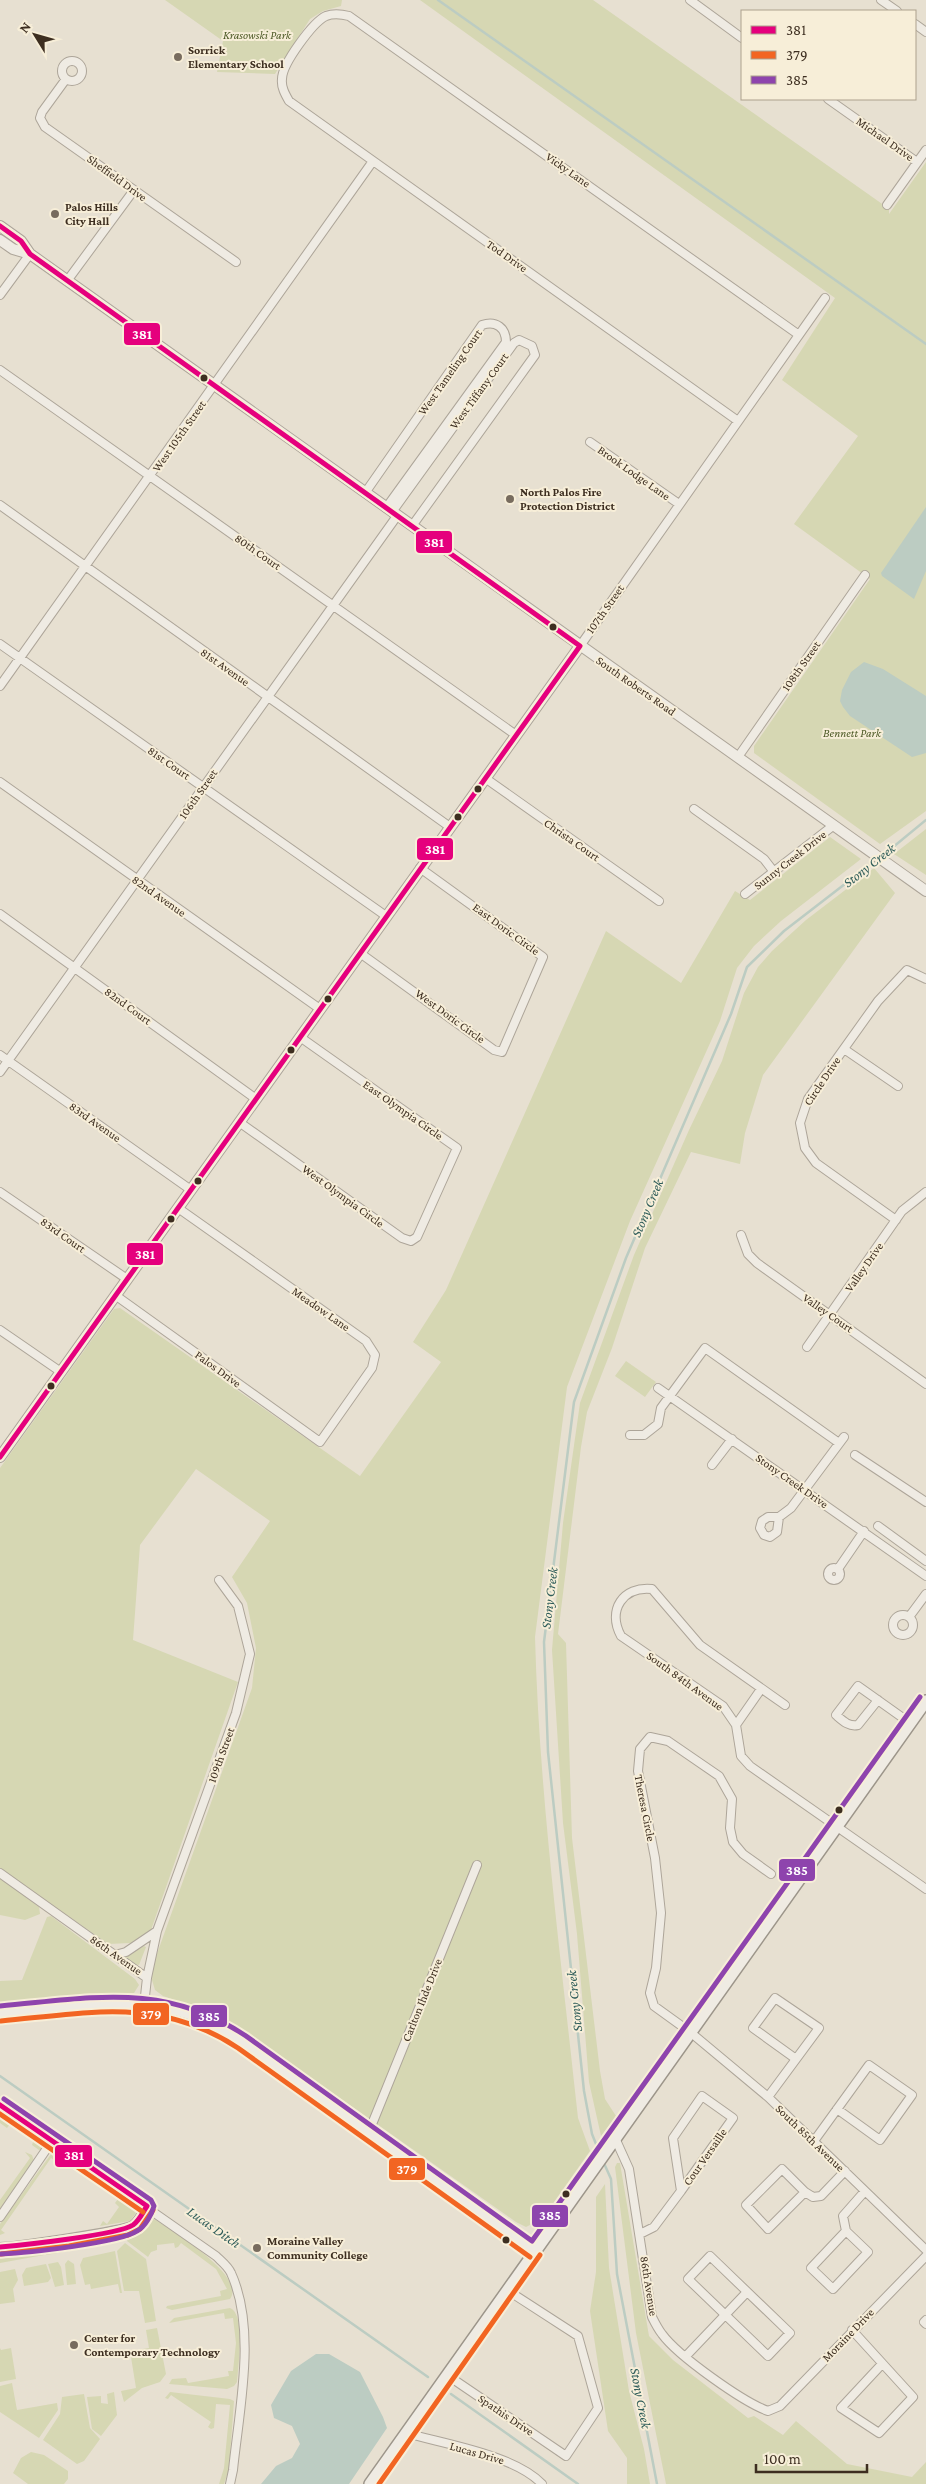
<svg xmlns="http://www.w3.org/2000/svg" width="926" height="2484" viewBox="0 0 926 2484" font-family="'Crimson Pro',serif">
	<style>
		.green { fill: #d6d7b3 }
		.water { fill: #bcccc2 }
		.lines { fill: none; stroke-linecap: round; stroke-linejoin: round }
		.stream { stroke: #bcccc2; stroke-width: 2.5 }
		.minor-casing { stroke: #ada599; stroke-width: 10 }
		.tertiary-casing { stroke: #ada599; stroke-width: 12 }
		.secondary-casing { stroke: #9c958a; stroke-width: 14 }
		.minor { stroke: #efebe3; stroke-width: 8 }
		.tertiary { stroke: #efebe3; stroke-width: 10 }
		.secondary { stroke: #efebe3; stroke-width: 11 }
		.bus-1-casing { stroke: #f7eed8; stroke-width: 9 }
		.bus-2-casing { stroke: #f7eed8; stroke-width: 9 }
		.bus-3-casing { stroke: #f7eed8; stroke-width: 9 }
		.bus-1 { stroke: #e5007d; stroke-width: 5 }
		.bus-2 { stroke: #f26522; stroke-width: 5 }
		.bus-3 { stroke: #8e44ad; stroke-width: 5 }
		.poi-dot { fill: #786c5e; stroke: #f7eed8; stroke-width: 2 }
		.bus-dot { fill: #3d2e20; stroke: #f7eed8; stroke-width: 2 }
		.labels { text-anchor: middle; stroke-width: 4; stroke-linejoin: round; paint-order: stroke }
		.park-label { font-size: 12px; font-style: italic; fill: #4d5a26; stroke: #f7eed8 }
		.poi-label { font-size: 12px; font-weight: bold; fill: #3d2e20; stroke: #f7eed8; text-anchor: start }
		.street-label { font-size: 12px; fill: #3d2e20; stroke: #f7eed8 }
		.water-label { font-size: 14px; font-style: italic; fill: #2f5d5a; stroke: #f7eed8 }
		.line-badge { stroke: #f7eed8; stroke-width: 2 }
		.badge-label { font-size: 14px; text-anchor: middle; font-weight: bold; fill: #fff }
	</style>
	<rect width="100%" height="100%" fill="#e7e0d1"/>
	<!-- green -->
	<path class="green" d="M165 0H342L341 6 323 11 310 19 275 74 217 72 223 41Z
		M420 0H593L878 201 889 209V214L926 162V811L880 844 754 753V746L870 579 794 524 858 436 782 380 835 298Z
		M926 829V875L894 854Z
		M830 837 861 859 781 921 754 946 737 968 720 1021 630 1221 567 1387 535 1637C539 1786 558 1934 574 2082L578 2118 590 2151 542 2219 526 2227 516 2222 256 2039 220 2016 163 1996 155 1990 152 1980 153 1965 252 1688 256 1648 247 1603 232 1577 270 1521 196 1469 140 1545 133 1640 238 1682 151 1930 131 1943 108 1944 0 1868V1468L114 1309 120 1308 360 1476 441 1362 413 1342 446 1290 606 931 681 983 735 891 750 900Z
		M874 868 895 893 763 1075 745 1133 740 1164 691 1152 645 1248 612 1348 587 1412 581 1447 558 1634 566 1643 572 1838 600 2071 605 2099 616 2116 601 2136 589 2082 577 1934 563 1823 552 1650 563 1523 580 1403 634 1255 689 1130 722 1061 744 993 758 967 772 951 806 920Z
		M626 1361 656 1382 645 1397 615 1376Z
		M0 1878 39 1907 40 1914 25 1920 0 1915Z
		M51 1916 135 1979 139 1985 134 1993 0 2005V1981L22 1980 47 1917Z
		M144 1946 146 1947 139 1965C133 1965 126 1962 124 1956Z
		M0 2110 41 2139 44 2143 42 2149 39 2150 32 2145 34 2139 11 2123 7 2128 0 2123Z
		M54 2150 60 2152 132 2203 136 2213 130 2221 100 2226 103 2221 107 2224 119 2207 115 2203 118 2199 59 2157 56 2161 51 2158 1 2230 5 2233 0 2235V2224Z
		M25 2152 32 2155 34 2161 0 2209V2200L30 2158Z
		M617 2163H620L649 2336 673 2360 748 2418 754 2416 783 2435 796 2421 847 2464 912 2477 926 2462V2484H666L636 2333 615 2167Z
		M605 2184 609 2268 629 2391 644 2449 650 2484H627V2458L608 2431 590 2311 596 2272V2197Z
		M148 2217 156 2220C172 2231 247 2276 230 2299L172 2310 166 2308 167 2306 221 2296 220 2291 227 2289 216 2269 181 2243 178 2247 175 2248 174 2243 157 2245V2250L151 2252 148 2257 127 2241 141 2220Z
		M121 2234 110 2244 46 2255 47 2247Z
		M125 2243 146 2259 156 2321 145 2323 139 2291H124L117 2251Z
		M41 2248 44 2255 0 2263V2255Z
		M115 2251 122 2293H120L118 2284 91 2289 90 2284 85 2285 80 2265 83 2258Z
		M68 2260 74 2264 76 2284 67 2285 65 2264Z
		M58 2262 61 2267 64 2285 55 2287 48 2264Z
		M46 2264 51 2278 48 2282 24 2286 22 2275 26 2268Z
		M15 2269 18 2280 13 2289 15 2302 0 2304V2272Z
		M230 2308C246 2314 238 2367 237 2382L234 2386 227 2389 169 2384 172 2379 186 2378 188 2383 229 2376 228 2371H233L236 2343 233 2318 225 2319 224 2313 169 2323 174 2318Z
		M157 2328 166 2374 160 2382 142 2388 124 2402 121 2391 136 2388 130 2351 149 2348 146 2330Z
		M0 2348 1 2350 11 2348 16 2379 0 2382Z
		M12 2383 17 2410 57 2403 58 2410 39 2438 0 2412V2386Z
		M114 2392 117 2415 101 2436 92 2429 87 2397 101 2396V2403L108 2404 107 2394Z
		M170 2392 230 2399 234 2401 229 2469 224 2484H219L224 2468 230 2405 216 2404 214 2428 211 2429 208 2427 211 2422 171 2395 168 2399 165 2398Z
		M84 2394 90 2428 100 2439 84 2461 77 2464 43 2440 60 2414 62 2397Z
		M31 2452 44 2455 68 2471V2479L64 2484H28L13 2473 21 2458Z"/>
	<!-- water -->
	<path class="water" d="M926 507V571L914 599 882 576 881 573Z
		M864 662 883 669 926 696V753L912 757 850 716 843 707 840 701 842 690 851 672Z
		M316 2354H329L360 2372 383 2417 387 2428 349 2484H261L276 2466 292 2458 300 2444 292 2426 274 2418 271 2405 291 2371Z"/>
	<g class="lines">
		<!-- stream -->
		<path class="stream" d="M438 0 926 344
			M881 857 926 820
			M0 2076 428 2377
			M600 2154 592 2134 584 2091 548 1752 544 1642 574 1402 626 1258 731 1014 747 967 784 931 876 860
			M603 2161 611 2179 617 2274 657 2484
			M451 2394 578 2484"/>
		<!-- minor casing -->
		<g class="minor-casing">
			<path id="minor" d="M690 0 742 38
				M881 0 897 11
				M915 24 926 32
				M62 71a10 10 0 1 1 20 0a10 10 0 1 1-20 0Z
				M66 79 42 112 40 118 45 127 236 262
				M828 99 917 162
				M887 205 926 150
				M67 281 134 190
				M0 295 30 254
				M0 370 516 735
				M738 421 289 101C285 94 281 87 282 79 282 64 313 22 326 16 334 13 341 14 349 16L799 335
				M590 442 679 504
				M365 493 482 325C496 320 506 328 506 342L386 508
				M0 505 450 827
				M392 512 514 343 519 340 532 346 535 355 412 526
				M0 644 386 916
				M580 646 825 298
				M0 686 373 161
				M738 757 865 575
				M485 778 659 901
				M0 782 320 1009
				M694 809 764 859 774 872
				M745 894 834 825
				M0 914 256 1099
				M360 953 494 1050 502 1052 543 957 420 868
				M844 1049 898 1086
				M0 1055 191 1190
				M0 1072 397 516
				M239 1122 402 1238 411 1241 417 1237 457 1148 300 1037
				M0 1192 127 1279
				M896 1220 816 1163 805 1148 800 1123 808 1099 878 1001 907 970 926 979
				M741 1235 748 1254 757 1263 926 1384
				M115 1295 320 1442 372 1368 375 1355 366 1341 178 1208
				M0 1330 61 1372
				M807 1347 902 1211 926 1192
				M658 1388 926 1576
				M630 1435H644L658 1424 661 1408 705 1348 839 1443
				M855 1455 926 1502
				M712 1465 732 1439
				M779 1517 777 1532 770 1537 764 1535 760 1528 762 1521 768 1517H779L791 1508 844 1437
				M878 1526 926 1561
				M828 1574a6 6 0 1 1 12 0a6 6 0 1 1-12 0Z
				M838 1569 864 1531
				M893 1625a10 10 0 1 1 20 0a10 10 0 1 1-20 0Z
				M909 1617 926 1594
				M878 1700 858 1725C849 1727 843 1721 836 1715L858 1686 910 1723
				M785 1705 700 1645 652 1589C623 1586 607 1610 621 1636L723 1706 736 1725 741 1756 750 1766 926 1889
				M736 1725 761 1689
				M0 1873 147 1978 144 2005
				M771 1874 743 1854 733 1842 730 1828 732 1799 719 1776 668 1741 650 1737 640 1749 638 1771 655 1858 661 1913 656 1968 650 1993 654 2006 690 2032 768 2097 926 2250
				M115 1955 126 1952 157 1931
				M147 1978 157 1931 236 1713 250 1654 238 1606 219 1580
				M768 2097 819 2028 775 1998 753 2028 796 2059
				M0 2105 216 2256C221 2261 228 2266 231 2273 257 2330 239 2410 233 2470L230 2484
				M368 2134 477 1865
				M615 2138 629 2169 652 2317C655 2323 658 2329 662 2334 678 2356 743 2402 768 2411L780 2406 926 2256
				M814 2141 869 2065 912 2095 880 2140 837 2109
				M805 2192 782 2169 746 2205 768 2229 805 2192 813 2197 821 2196 845 2171
				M0 2217 52 2141
				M846 2231 868 2252 833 2289 811 2268 846 2231 843 2216 865 2191
				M640 2234 654 2227 681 2191 673 2138 702 2096 733 2118 681 2191
				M0 2247C14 2247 124 2231 133 2225 138 2221 143 2212 147 2206
				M710 2256 790 2333 768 2356 688 2279Z
				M926 2320 924 2322 926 2324
				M852 2330 913 2397 879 2433 841 2408 882 2364
				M686 2356 747 2292
				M447 2375 566 2456 598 2408 578 2336 507 2290
				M406 2433C444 2444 515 2455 542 2484"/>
		</g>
		<!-- tertiary casing -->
		<g class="tertiary-casing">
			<path id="tertiary" d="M0 226 21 241 30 254
				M0 240 13 249 30 254 926 891
				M0 1457 580 646
				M0 2014C64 2009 145 1993 205 2020 218 2026 230 2034 242 2042L534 2251"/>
		</g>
		<!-- secondary casing -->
		<g class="secondary-casing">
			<path id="secondary" d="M370 2484 926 1701"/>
		</g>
		<!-- minor -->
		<use href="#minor" class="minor"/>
		<!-- tertiary -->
		<use href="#tertiary" class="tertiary"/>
		<!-- secondary -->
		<use href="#secondary" class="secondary"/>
		<!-- bus-1 casing -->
		<g class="bus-1-casing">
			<path id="bus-1" d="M0 226 21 241 30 254 580 646
				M0 1457 580 646
				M0 2105 147 2206
				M0 2247C23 2245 117 2235 133 2225 139 2221 143 2212 147 2206"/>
		</g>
		<!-- bus-2 casing -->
		<g class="bus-2-casing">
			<path id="bus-2" d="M1 2021C88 2013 160 1996 238 2048L530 2257
				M0 2114 143 2212
				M1 2254 69 2246 128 2235 140 2229 153 2210
				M379 2484 540 2255"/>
		</g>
		<!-- bus-3 casing -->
		<g class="bus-3-casing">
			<path id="bus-3" d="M0 2006C92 1998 164 1981 246 2036L532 2241 920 1697
				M1 2254C26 2253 119 2243 137 2231 145 2227 152 2214 154 2206L151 2200 4 2099"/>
		</g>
		<!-- bus-1 -->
		<use href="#bus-1" class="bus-1"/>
		<!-- bus-2 -->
		<use href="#bus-2" class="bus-2"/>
		<!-- bus-3 -->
		<use href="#bus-3" class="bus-3"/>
	</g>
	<!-- markers -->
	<g class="poi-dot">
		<circle cx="178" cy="57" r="5"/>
		<circle cx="55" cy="214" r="5"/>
		<circle cx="510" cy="499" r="5"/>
		<circle cx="257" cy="2248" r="5"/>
		<circle cx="74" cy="2345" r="5"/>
	</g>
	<g class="bus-dot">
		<circle cx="204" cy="378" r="4.5"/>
		<circle cx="553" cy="627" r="4.5"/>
		<circle cx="478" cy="789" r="4.5"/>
		<circle cx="458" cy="817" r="4.5"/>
		<circle cx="328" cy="999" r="4.5"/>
		<circle cx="291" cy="1050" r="4.5"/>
		<circle cx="198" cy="1181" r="4.5"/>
		<circle cx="171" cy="1219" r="4.5"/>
		<circle cx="51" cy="1386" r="4.5"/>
		<circle cx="839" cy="1810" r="4.5"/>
		<circle cx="566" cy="2194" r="4.5"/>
		<circle cx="506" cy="2240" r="4.5"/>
	</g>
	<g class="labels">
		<!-- park labels -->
		<g class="park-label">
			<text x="257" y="39">Krasowski Park</text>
			<text x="852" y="737">Bennett Park</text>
		</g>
		<!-- poi labels -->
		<g class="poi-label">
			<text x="188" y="54">Sorrick<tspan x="188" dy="14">Elementary School</tspan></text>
			<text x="65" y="211">Palos Hills<tspan x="65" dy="14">City Hall</tspan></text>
			<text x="520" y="496">North Palos Fire<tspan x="520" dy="14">Protection District</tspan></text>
			<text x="267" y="2245">Moraine Valley<tspan x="267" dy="14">Community College</tspan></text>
			<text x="84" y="2342">Center for<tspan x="84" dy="14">Contemporary Technology</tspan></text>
		</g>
		<!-- street labels -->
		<g class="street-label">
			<text transform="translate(885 139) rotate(35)" y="4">Michael Drive</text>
			<text transform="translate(568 170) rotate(35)" y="4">Vicky Lane</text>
			<text transform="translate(117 178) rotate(36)" y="4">Sheffield Drive</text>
			<text transform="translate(507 256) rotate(35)" y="4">Tod Drive</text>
			<text transform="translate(450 372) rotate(-55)" y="4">West Tameling Court</text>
			<text transform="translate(479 391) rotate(-54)" y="4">West Tiffany Court</text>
			<text transform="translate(179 436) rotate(-55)" y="4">West 105th Street</text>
			<text transform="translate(634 473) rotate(35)" y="4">Brook Lodge Lane</text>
			<text transform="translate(258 552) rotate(35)" y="4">80th Court</text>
			<text transform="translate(605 609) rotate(-55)" y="4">107th Street</text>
			<text transform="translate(801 666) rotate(-55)" y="4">108th Street</text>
			<text transform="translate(225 667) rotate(35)" y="4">81st Avenue</text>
			<text transform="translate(636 686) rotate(35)" y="4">South Roberts Road</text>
			<text transform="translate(169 763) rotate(35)" y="4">81st Court</text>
			<text transform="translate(198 794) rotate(-55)" y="4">106th Street</text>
			<text transform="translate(572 840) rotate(35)" y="4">Christa Court</text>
			<text transform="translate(790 860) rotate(-38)" y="4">Sunny Creek Drive</text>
			<text transform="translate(159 896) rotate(35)" y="4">82nd Avenue</text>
			<text transform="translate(506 929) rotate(36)" y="4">East Doric Circle</text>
			<text transform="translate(128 1006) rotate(36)" y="4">82nd Court</text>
			<text transform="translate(450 1016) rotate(36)" y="4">West Doric Circle</text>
			<text transform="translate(822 1081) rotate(-56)" y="4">Circle Drive</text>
			<text transform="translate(403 1110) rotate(35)" y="4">East Olympia Circle</text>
			<text transform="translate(95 1122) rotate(35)" y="4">83rd Avenue</text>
			<text transform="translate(343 1196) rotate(36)" y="4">West Olympia Circle</text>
			<text transform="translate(63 1235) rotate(35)" y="4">83rd Court</text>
			<text transform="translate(864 1267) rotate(-55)" y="4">Valley Drive</text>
			<text transform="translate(321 1309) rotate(35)" y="4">Meadow Lane</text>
			<text transform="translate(828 1313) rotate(35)" y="4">Valley Court</text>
			<text transform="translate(218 1369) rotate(36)" y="4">Palos Drive</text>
			<text transform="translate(792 1481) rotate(35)" y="4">Stony Creek Drive</text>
			<text transform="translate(685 1681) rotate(36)" y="4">South 84th Avenue</text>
			<text transform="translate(221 1755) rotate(-70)" y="4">109th Street</text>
			<text transform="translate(645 1808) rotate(79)" y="4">Theresa Circle</text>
			<text transform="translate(116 1955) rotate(35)" y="4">86th Avenue</text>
			<text transform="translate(422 2000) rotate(-68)" y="4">Carlton Ihde Drive</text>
			<text transform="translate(810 2138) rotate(44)" y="4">South 85th Avenue</text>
			<text transform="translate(705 2157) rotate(-55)" y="4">Cour Versaille</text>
			<text transform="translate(649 2286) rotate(81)" y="4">86th Avenue</text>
			<text transform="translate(848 2335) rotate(-46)" y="4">Moraine Drive</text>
			<text transform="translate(506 2415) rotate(34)" y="4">Spathis Drive</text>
			<text transform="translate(477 2453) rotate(16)" y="4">Lucas Drive</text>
		</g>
		<!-- water labels -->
		<g class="water-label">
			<text transform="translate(869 865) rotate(-38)" y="5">Stony Creek</text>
			<text transform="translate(647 1208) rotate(-67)" y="5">Stony Creek</text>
			<text transform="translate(549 1598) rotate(-83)" y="5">Stony Creek</text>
			<text transform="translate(574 2001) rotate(-96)" y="5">Stony Creek</text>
			<text transform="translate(214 2227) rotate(35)" y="5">Lucas Ditch</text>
			<text transform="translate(641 2398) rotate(79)" y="5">Stony Creek</text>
		</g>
	</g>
	<g class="line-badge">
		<rect x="123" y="322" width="38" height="24" rx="5" fill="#e5007d"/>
		<rect x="415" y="530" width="38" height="24" rx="5" fill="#e5007d"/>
		<rect x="416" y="837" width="38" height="24" rx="5" fill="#e5007d"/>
		<rect x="126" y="1242" width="38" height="24" rx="5" fill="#e5007d"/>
		<rect x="778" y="1858" width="38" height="24" rx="5" fill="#8e44ad"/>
		<rect x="132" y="2002" width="38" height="24" rx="5" fill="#f26522"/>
		<rect x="190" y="2004" width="38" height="24" rx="5" fill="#8e44ad"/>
		<rect x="54" y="2144" width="39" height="24" rx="5" fill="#e5007d"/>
		<rect x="388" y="2157" width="38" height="24" rx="5" fill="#f26522"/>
		<rect x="531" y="2204" width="38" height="24" rx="5" fill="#8e44ad"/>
	</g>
	<g class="badge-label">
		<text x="142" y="339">381</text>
		<text x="434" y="547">381</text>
		<text x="435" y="854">381</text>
		<text x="145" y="1259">381</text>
		<text x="797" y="1875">385</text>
		<text x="151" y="2019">379</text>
		<text x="209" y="2021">385</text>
		<text x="74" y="2160">381</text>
		<text x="407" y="2174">379</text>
		<text x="550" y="2220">385</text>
	</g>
	<!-- legend -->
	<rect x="741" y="10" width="175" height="90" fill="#f7eed8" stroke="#ada18e"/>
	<rect x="751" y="26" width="25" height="8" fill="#e5007d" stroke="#ada18e"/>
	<text x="786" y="35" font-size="15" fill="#3d2e20">381</text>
	<rect x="751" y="51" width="25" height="8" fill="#f26522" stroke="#ada18e"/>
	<text x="786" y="60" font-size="15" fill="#3d2e20">379</text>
	<rect x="751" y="76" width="25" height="8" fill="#8e44ad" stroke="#ada18e"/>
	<text x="786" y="85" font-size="15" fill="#3d2e20">385</text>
	<!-- north arrow -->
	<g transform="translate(35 35) rotate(307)" stroke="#f7eed8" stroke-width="4" paint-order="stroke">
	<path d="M0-4L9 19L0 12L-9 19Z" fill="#3d2e20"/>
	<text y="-8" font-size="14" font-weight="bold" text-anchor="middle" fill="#3d2e20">N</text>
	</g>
	<!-- scale -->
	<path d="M756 2464v8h111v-8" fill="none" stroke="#3d2e20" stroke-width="2.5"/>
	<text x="764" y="2464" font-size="15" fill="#3d2e20" stroke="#f7eed8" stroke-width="4" paint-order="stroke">100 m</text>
</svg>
